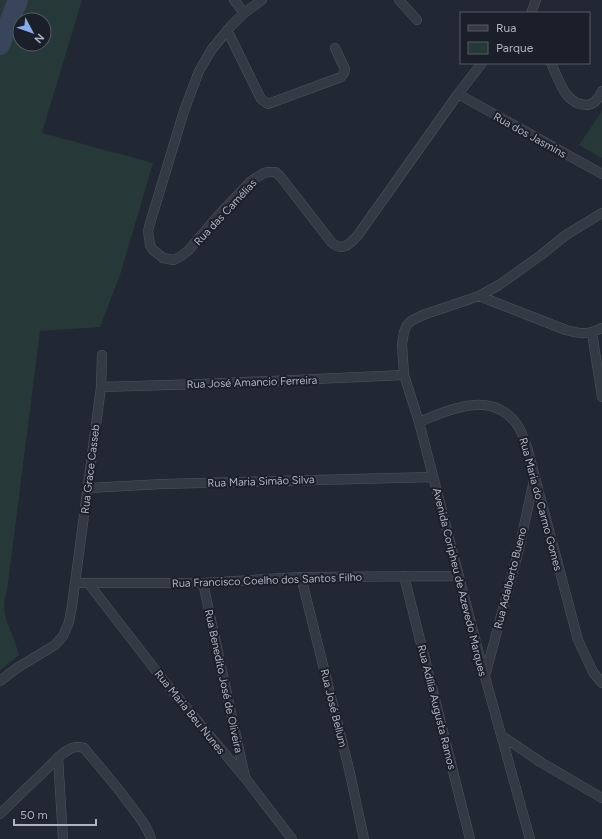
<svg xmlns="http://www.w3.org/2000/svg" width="602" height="839" viewBox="0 0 602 839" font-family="Figtree,sans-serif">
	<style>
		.green { fill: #273839; fill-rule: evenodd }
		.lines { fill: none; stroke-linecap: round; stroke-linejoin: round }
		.river { stroke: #38455b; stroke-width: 20 }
		.street-casing { stroke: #4e555f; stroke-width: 10 }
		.street { stroke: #343a44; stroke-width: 9 }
		.labels { text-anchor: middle; stroke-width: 4; stroke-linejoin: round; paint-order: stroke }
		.street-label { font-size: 11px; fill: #aeb5c1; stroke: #1a1f29 }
	</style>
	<rect width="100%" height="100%" fill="#212833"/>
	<!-- green -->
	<path class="green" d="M0 0H82L42 133 153 163 120 275 100 327 40 331 7 591C0 611 7 621 14 639 16 644 17 650 19 655L0 670ZM20 20H44V44H20Z
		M602 111V158L579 145Z"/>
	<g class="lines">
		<!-- river -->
		<path class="river" d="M0 45 18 0"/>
		<!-- street casing -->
		<g class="street-casing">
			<path id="street" d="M234 0 244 13
				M262 0 244 13 231 26 212 49 199 71 184 111 151 220 148 231 150 245 153 250 163 258 174 260 181 256 188 251 217 217 251 181 264 173 269 172H275L280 176 332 243C343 252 350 244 358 235L458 94 482 63
				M399 0 417 20
				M531 13 536 0
				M227 30 261 99 268 104 341 77 344 73 345 69 335 48
				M551 63C559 79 564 104 586 105 594 105 599 98 602 91
				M458 94 602 174
				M479 296 566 330C581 334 589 335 602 328
				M592 333 602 397
				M101 387 201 384 404 375
				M419 422C452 409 493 389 518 426 522 432 524 440 527 447L578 640 593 672 602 683
				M89 488 162 484 433 477
				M404 576 470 839
				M301 577 349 769 364 839
				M75 583H203L301 577 459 576
				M203 583 245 777
				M89 584 164 681 246 779 292 839
				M485 676 519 549 534 480
				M0 681 17 668 55 645 63 636 69 622 72 606 101 387 102 355
				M502 736 542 763 602 798
				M58 757 63 839
				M0 814 62 754C69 749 75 745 84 748 99 766 114 783 128 802 136 813 147 825 151 839
				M530 839 485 677 419 422 404 375 402 344 404 332 407 325 411 321 423 315 479 296 499 285 541 255 566 235 602 213"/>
		</g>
		<!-- street -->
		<use href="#street" class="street"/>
	</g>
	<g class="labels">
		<!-- street labels -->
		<g class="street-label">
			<text transform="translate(530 135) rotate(29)" y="4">Rua dos Jasmins</text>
			<text transform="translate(225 212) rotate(-47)" y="4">Rua das Camélias</text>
			<text transform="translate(252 382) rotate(-2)" y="4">Rua José Amancio Ferreira</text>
			<text transform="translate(90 469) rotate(-83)" y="4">Rua Grace Casseb</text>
			<text transform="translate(261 481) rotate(-2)" y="4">Rua Maria Simão Silva</text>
			<text transform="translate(541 504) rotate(75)" y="4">Rua Maria do Carmo Gomes</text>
			<text transform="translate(510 578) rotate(-76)" y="4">Rua Adalberto Bueno</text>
			<text transform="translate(267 580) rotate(-2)" y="4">Rua Francisco Coelho dos Santos Filho</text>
			<text transform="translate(460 582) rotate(76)" y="4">Avenida Coripheu de Azevedo Marques</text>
			<text transform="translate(224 681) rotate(78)" y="4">Rua Benedito José de Oliveira</text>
			<text transform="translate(437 707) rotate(76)" y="4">Rua Adília Augusta Ramos</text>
			<text transform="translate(334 708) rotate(76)" y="4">Rua José Bellum</text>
			<text transform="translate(190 712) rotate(51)" y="4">Rua Maria Beu Nunes</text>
		</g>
	</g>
	<!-- legend -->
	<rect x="460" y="12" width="130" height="52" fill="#1a1f29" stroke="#555b66"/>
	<rect x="468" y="25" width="20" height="6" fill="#343a44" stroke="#555b66"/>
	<text x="496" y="32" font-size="12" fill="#aeb5c1">Rua</text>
	<rect x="468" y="42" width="20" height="12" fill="#273839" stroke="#555b66"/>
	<text x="496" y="52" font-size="12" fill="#aeb5c1">Parque</text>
	<!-- north arrow -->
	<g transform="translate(32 32) rotate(131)"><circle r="19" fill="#1a1f29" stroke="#555b66"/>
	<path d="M0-3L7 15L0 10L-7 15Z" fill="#88abed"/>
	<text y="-6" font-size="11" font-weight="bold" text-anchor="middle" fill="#aeb5c1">N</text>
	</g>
	<!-- scale -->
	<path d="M14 819v6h82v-6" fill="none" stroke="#aeb5c1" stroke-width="2"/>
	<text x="20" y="819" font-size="12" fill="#aeb5c1" stroke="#1a1f29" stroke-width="3" paint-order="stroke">50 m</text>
</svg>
